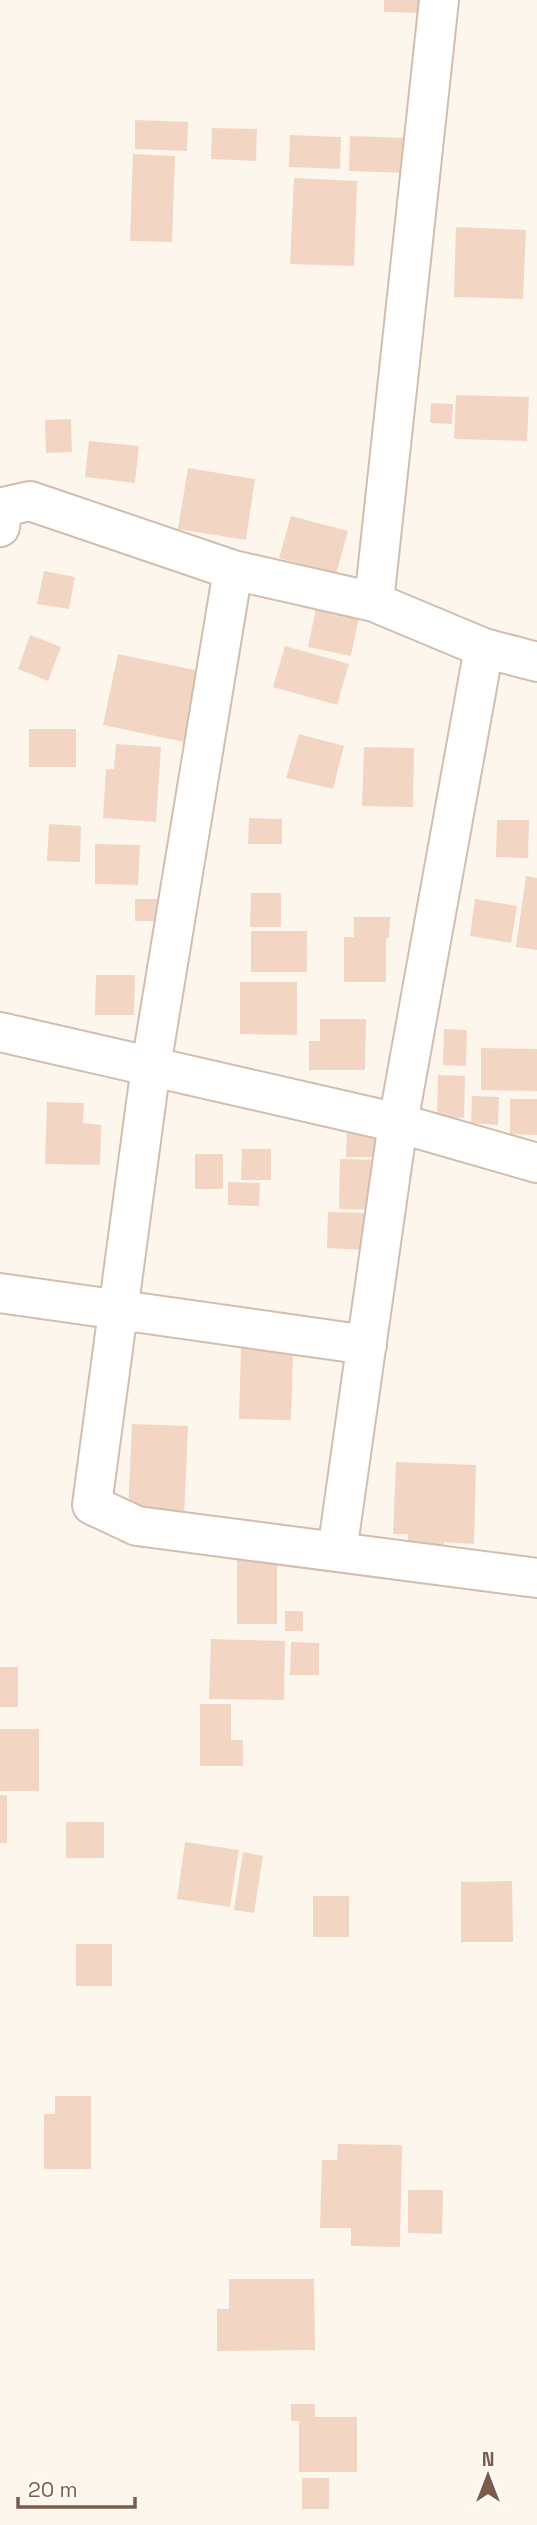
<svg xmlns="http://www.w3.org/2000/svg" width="537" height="2525" viewBox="0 0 537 2525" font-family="'Space Grotesk',sans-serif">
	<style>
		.building { fill: #f3d5c3 }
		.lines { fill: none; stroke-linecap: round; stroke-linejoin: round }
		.minor-casing { stroke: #d1beb0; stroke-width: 42 }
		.minor { stroke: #fff; stroke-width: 38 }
	</style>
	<rect width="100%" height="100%" fill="#fdf6ec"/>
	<!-- building -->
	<path class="building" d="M384 0H423V13L384 12Z
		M135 120 188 122 187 151 135 149Z
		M212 128 257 129 256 161 211 159Z
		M290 135 341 137 340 169 289 167Z
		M350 136 408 138 407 173 349 171Z
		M133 154 175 156 172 242 130 241Z
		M294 178 357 181 354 266 290 264Z
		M456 227 526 230 523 299 454 297Z
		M456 395 529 397 527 441 454 439Z
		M431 403 453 404 452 424 430 423Z
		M71 419 72 452 46 453 45 420Z
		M89 441 139 446 135 483 85 477Z
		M188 468 255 479 246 540 178 529Z
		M291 516 348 531 336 574 279 558Z
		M44 571 75 577 69 609 37 604Z
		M316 608 359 617 351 656 308 647Z
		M30 635 61 647 48 681 18 669Z
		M285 646 349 664 337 705 273 687Z
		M118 654 209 673 194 744 103 725Z
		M29 729H76V767H29Z
		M299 734 344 746 333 789 286 778Z
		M116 744 161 747 156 822 103 818 106 769H114Z
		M364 747 414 748 413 807 362 806Z
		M249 818 282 819V844H248Z
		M497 820H529L528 858 496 857Z
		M49 824 81 826 80 862 47 861Z
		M95 844 140 845 138 885 95 884Z
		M526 876 537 878V950L516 947Z
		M251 893H281V927H250Z
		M135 899H163V921H135Z
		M475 899 517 906 511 943 470 936Z
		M354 917H390L389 938H386V982H344V937H354Z
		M251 931H307V972H251Z
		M96 975H135L134 1015H95Z
		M240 982H297V1035L240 1034Z
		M320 1019H366L365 1070H309V1041H320Z
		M444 1029 467 1030 466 1066 443 1065Z
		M481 1048 537 1049V1091L481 1090Z
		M438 1075 465 1076 464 1118 437 1117Z
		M472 1096 499 1097 498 1125 471 1123Z
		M510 1099H537V1135L510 1134Z
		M47 1102 84 1103 83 1123 101 1125 100 1165 45 1164Z
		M347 1127H377L376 1157H346Z
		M242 1149H271V1180H241Z
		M195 1154H223V1189H195Z
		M340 1159 382 1160 381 1210 339 1209Z
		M228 1182 260 1183 259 1206 228 1205Z
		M328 1212 365 1213 363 1250 327 1248Z
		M241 1348 293 1350 291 1420 239 1419Z
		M132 1424 188 1426 184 1516 128 1514Z
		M396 1462 476 1465 474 1544 444 1542V1557L408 1556V1534H393Z
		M237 1558H277V1624H237Z
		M285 1611H303V1631H285Z
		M211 1639 285 1641 284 1700 209 1699Z
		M291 1642 319 1643V1675H290Z
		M0 1667H18V1707H0Z
		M200 1704H231V1740H243V1766H200Z
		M0 1729H39V1791H0Z
		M0 1795H7V1843H0Z
		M66 1822H104V1858H66Z
		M185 1842 239 1850 230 1907 177 1899Z
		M243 1852 263 1856 254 1913 234 1910Z
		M512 1881 513 1942H461V1882Z
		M313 1896H349V1937H313Z
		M76 1944H112V1986H76Z
		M55 2096H91V2169H44V2114H55Z
		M338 2144 402 2145 400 2247 351 2246V2228H320L322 2160H337Z
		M408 2190H443L442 2234 408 2233Z
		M229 2279H314L315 2350 217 2351V2309H229Z
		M291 2404H315V2417H357V2472H299V2421H291Z
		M302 2478H329V2509H302Z"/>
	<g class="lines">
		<!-- minor casing -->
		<g class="minor-casing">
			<path id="minor" d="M0 527 3 507 30 501 233 570 374 602 484 648 537 662
				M233 570 151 1066 92 1505 137 1526 537 1578
				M374 602 439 0
				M0 1032 398 1123 537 1163
				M0 1293 367 1345
				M337 1552 398 1123 484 648"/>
		</g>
		<!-- minor -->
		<use href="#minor" class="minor"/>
	</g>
	<!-- north arrow -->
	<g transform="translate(488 2476)" stroke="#fffaf3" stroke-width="5" paint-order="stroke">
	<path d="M0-5L12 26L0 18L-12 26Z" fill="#7a5c4d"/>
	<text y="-10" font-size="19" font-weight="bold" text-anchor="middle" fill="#7a5c4d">N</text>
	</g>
	<!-- scale -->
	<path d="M18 2497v10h117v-10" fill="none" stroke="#7a5c4d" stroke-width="3.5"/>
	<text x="28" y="2497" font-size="21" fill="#7a5c4d" stroke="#fffaf3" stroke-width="5" paint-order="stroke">20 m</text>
</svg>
